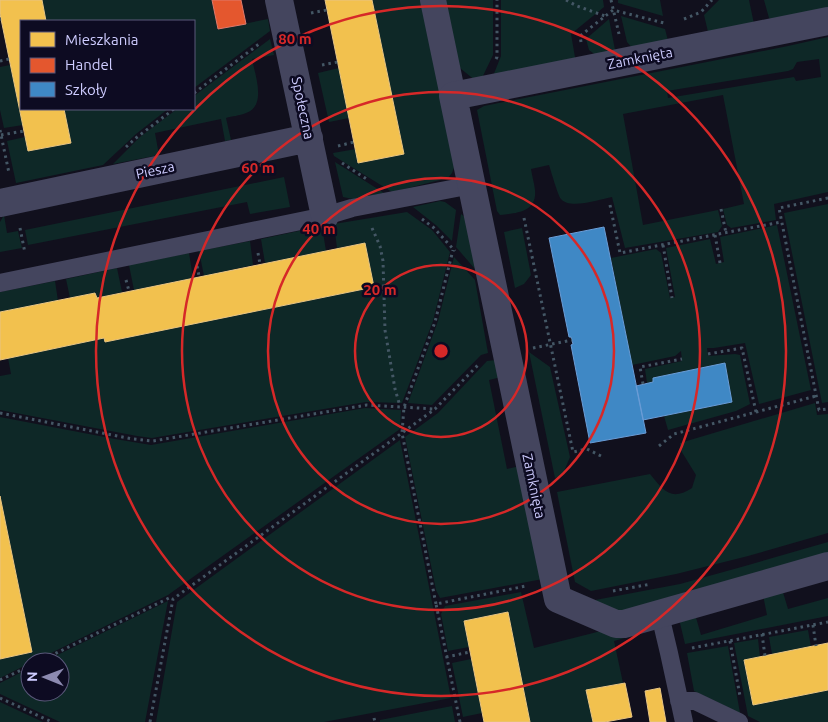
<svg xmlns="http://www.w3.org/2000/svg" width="828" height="722" viewBox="0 0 828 722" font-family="Ubuntu,sans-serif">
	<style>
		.green { fill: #0e2827; fill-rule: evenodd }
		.homes { fill: #f2c14e; stroke: #e7c483 }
		.shops { fill: #e4572e; stroke: #dd7a6d }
		.schools { fill: #3f88c5; stroke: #6a9cd6 }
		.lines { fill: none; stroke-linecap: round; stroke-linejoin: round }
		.path { stroke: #445765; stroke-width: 3; stroke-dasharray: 2.5 4; stroke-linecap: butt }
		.service { stroke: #44455e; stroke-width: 18 }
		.pedestrian { stroke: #44455e; stroke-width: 26 }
		.minor { stroke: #44455e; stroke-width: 28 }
		.ring { fill: none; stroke: #d62828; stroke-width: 2.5 }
		.labels { text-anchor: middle; stroke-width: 5; stroke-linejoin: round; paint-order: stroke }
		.street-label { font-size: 14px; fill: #ceccff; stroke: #0d0b22 }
		.centre { fill: #d62828; stroke: #0d0b22; stroke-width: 2.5 }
		.ring-label { font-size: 15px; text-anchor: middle; font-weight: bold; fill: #d62828; stroke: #0d0b22; stroke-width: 5; stroke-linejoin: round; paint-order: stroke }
	</style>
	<rect width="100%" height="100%" fill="#11101d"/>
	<!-- green -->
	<path class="green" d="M42 0H212L218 29 268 19 270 31 194 88V21H46Z
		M372 0H424L455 165 452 173 448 178 392 192 334 156 333 153 356 149 359 163 404 154Z
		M443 0H493V55L481 80 476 81 455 64Z
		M501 0H603L604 7 571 34 576 63 491 81 501 56Z
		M618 0H660L663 16 618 3Z
		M719 0H749L754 24 709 36 704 15Z
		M764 0H828V11L775 23 769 18Z
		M621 16 665 29 669 45 635 51 627 42Z
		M609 19 616 55 601 59 589 50 586 39Z
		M828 37V192L774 204 776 220 731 228 727 225 723 209 744 204 723 95 623 114 643 225 718 210 722 226 718 232 625 248 612 197C600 199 570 210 561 199 558 196 551 171 549 165L531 169C532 176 534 182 535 190 537 212 517 213 500 215L497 211 477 110 484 106 788 46ZM819 59 821 77 796 81 794 77 668 98 667 91 788 71 793 69 797 62Z
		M270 39 274 55 252 59C255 75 267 106 246 113 239 116 232 116 226 118L231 140 225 141 221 119 155 133 159 155 113 164 140 137 177 109H194V96Z
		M10 65 23 125 4 128 0 110V67Z
		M339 68 349 118 329 122 318 73Z
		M64 109H168L136 134 103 165 16 183 7 141 25 137 28 151 71 143Z
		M335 162 384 193 353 199 343 197Z
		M284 177 290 207 250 214 247 202 28 245 25 230Z
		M440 201 445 202 456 210 452 241 437 226 413 207Z
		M828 204V402L822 403 784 213Z
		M407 212 432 230 450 252 433 321 402 403 366 402 152 438 137 436 0 410V376L11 374 8 358 104 338 105 342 373 287 365 243 337 248 334 224Z
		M461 214 469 220 475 269 456 247Z
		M4 215 7 233 18 231 22 248 0 252V222Z
		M777 225 811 390 759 404 745 343 714 348H707L708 356 735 354 740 355 750 404 736 411 668 430 664 416 732 402 725 364 653 378V382L647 383 645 369 682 361 681 351 675 356 632 365 611 258 656 249 661 253 670 298 675 297 666 248 710 239 716 264 724 262 720 237Z
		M322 226 326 251 265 263 261 239Z
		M522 228 531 275 524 284 515 288 504 232Z
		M250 241 253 265 204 276 199 251Z
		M189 253 193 278 134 290 129 265Z
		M454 257 475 280 488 353 481 355 432 405 408 403 438 321Z
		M117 268 122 292 97 298 95 293 70 298 66 279Z
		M55 281 58 301 0 312V292Z
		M529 352 550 367 570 457 562 476 555 478Z
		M497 360 501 377 489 380 507 469 520 466 543 579 440 598 436 590 405 437 438 413 487 361Z
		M815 403 817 415 828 414V533L748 556 676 574 591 591 575 582 557 492 650 474C663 490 671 502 692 488L696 475 680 449V443Z
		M365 408 401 410 400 429 168 595 33 662H30V663L0 678V659L32 652 0 496V417L115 439 151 445Z
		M400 440 451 698 324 722H156L177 602Z
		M828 542V556L623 616 590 601 680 584 745 566Z
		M782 589 788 609 828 598V616L685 644 680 623 684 617 695 614 701 635 767 615 763 595Z
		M521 592 534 648 601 631 628 637 614 641 623 683 586 690 593 722H530L508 612 464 621 469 647 448 651 441 614 445 606Z
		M168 601 145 722H60L0 694V683L30 668V692H60V662H43Z
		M808 630 811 647 772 654 769 637Z
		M758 639 760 657 744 660 753 705 828 690V722H760L748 716 734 643Z
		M728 646 740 713 694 691 687 653Z
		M471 659 482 713 463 717 452 663Z
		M0 702 43 722H0Z
		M452 706 455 722H380V720Z"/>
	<!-- homes -->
	<path class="homes" d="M0 0H42L46 21H21V109H64L71 143 28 151 0 14Z
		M325 0H372L404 154 358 163Z
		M365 243 374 287 105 342 104 338 0 360V312L95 293 97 298Z
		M0 496 32 652 0 659Z
		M508 612 530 722H484L464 621Z
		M828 643V690L753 705 744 660Z
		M625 683 632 717 605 722H593L586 690Z
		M660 688 666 722H650L645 691Z"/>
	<!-- shops -->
	<path class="shops" d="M212 0H241L246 24 218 29Z"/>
	<!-- schools -->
	<path class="schools" d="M604 227 646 433 590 443 571 345 573 344 571 337H569L549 238Z
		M725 363 732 402 643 420 636 386 653 382V378Z"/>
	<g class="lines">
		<!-- path -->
		<path class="path" d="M566 0 577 6 605 16
			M611 0 619 34
			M311 13 327 10
			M0 19H1
			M684 19 701 12 712 0
			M581 42 580 36 613 10 664 23
			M496 59 497 57V0
			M0 61 9 59
			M322 65 338 62
			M194 93 259 44
			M0 130 9 173
			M1 135 24 131
			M338 146 354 142
			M126 147 136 138 174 109
			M342 163 368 180
			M828 198 779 208 819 410 828 409
			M610 205 620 253 781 222
			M721 209 726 233
			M524 218 573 452 587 449 603 457
			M422 219 434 228 455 251
			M20 228 25 253
			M372 228 380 246 383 261 385 330 395 389 400 406
			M715 235 720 263
			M663 245 672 298
			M258 253 260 264
			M197 266 199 276
			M126 280 129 291
			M533 348 572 340
			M708 354 742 348 756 412
			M643 384 640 367 682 359
			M0 413 133 439 153 441 367 405 434 409
			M659 446 674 434 816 396
			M613 591 651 584
			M436 604 402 433 404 407 435 322 453 250
			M813 625 816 646
			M762 634 765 656
			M730 641 740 696
			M692 648 828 622
			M446 657 470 652
			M38 662 169 598 173 599
			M0 680 30 666
			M0 698 52 722
			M374 718 375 722
			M150 722 173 599 435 409 480 363
			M460 722 436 604 526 586"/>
		<!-- service -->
		<path class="service" d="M0 283 325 216 352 208 472 185
			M660 615 669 653 684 722
			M679 701H695L739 722"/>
		<!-- pedestrian -->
		<path class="pedestrian" d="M433 0 453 96"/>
		<!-- minor -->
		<path class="minor" d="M279 0 325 216
			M828 21 453 96 558 599 616 624H624L828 566
			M0 203 309 138"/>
	</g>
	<!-- distance rings -->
	<g class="ring">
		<circle cx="441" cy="351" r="86"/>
		<circle cx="441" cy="351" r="173"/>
		<circle cx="441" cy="351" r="259"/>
		<circle cx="441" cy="351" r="345"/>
	</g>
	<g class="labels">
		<!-- street labels -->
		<g class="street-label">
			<text transform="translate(640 58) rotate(-11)" y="5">Zamknięta</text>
			<text transform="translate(303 108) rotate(78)" y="5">Społeczna</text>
			<text transform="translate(155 170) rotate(-12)" y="5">Piesza</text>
			<text transform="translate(534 486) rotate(78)" y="5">Zamknięta</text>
		</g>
	</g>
	<circle cx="441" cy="351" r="8" class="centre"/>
	<g class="ring-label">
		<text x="295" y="44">80 m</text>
		<text x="258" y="173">60 m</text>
		<text x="319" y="234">40 m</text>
		<text x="380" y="295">20 m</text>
	</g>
	<!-- legend -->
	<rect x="20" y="20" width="175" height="90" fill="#0d0b22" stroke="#5a587a"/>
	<rect x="30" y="32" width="25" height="15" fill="#f2c14e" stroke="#5a587a"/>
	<text x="65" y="45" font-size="15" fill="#ceccff">Mieszkania</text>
	<rect x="30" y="58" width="25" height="15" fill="#e4572e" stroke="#5a587a"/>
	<text x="65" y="70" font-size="15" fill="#ceccff">Handel</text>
	<rect x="30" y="82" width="25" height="15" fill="#3f88c5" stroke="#5a587a"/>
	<text x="65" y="95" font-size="15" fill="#ceccff">Szkoły</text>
	<!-- north arrow -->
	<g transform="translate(45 677) rotate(271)"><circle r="24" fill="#0d0b22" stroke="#5a587a"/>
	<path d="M0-4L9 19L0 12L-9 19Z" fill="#8c8ab0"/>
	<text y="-8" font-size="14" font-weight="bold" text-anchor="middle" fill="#ceccff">N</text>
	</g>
</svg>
